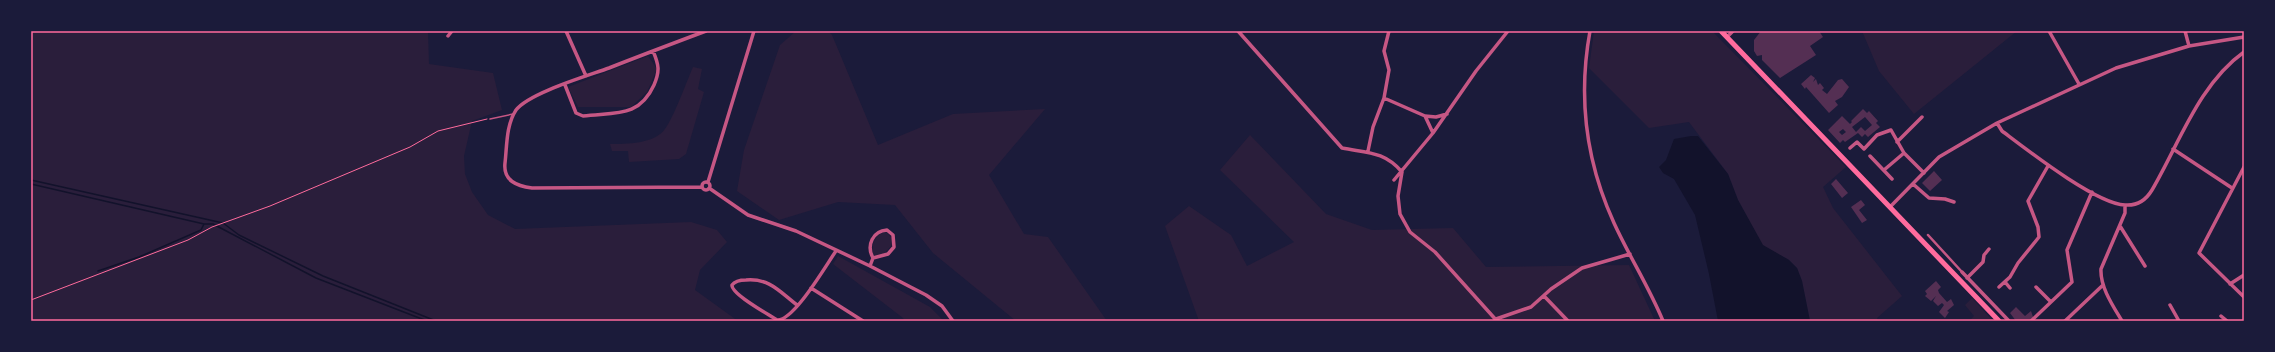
<svg xmlns="http://www.w3.org/2000/svg" width="2275" height="352" viewBox="0 0 2275 352" font-family="'Fira Sans',sans-serif">
	<style>
		.green { fill: #2a1e3b }
		.water { fill: #12122b }
		.lines { fill: none; stroke-linecap: round; stroke-linejoin: round }
		.stream { stroke: #12122b; stroke-width: 1.5 }
		.building { fill: #542f53; fill-rule: evenodd }
		.path { stroke: #ff6b9d; stroke-width: 1 }
		.service { stroke: #c65784; stroke-width: 1.5 }
		.pedestrian { stroke: #c65784; stroke-width: 2.5 }
		.minor { stroke: #c65784; stroke-width: 3.5 }
		.primary { stroke: #ff6b9d; stroke-width: 5 }
		.neatline { fill: none; stroke: #ff6b9d; stroke-width: 1.5 }
	</style>
	<rect width="100%" height="100%" fill="#1b1b3a"/>
	<!-- green -->
	<path class="green" d="M31 31H428L429 64 493 73 502 110 472 121 464 156 465 174 472 192 488 215 515 229 691 222 717 230 727 242 700 270 695 290 738 321H31Z
		M796 31H828L832 35 878 145 953 114 1045 109 989 175 1024 234 1048 237 1107 321H1016L933 253 895 205 838 202 779 220 737 191 744 150 780 45Z
		M1594 31H1712L1846 167 1823 187 1833 208 1902 296 1877 318 1878 321H1810L1802 281 1797 268 1789 260 1763 246 1738 200 1728 174 1689 122 1649 128 1589 68Z
		M1862 31H2017L1914 114 1879 71Z
		M648 56 657 69 647 92 631 107H578L568 87Z
		M693 67 702 69 698 89 704 92 686 154 679 159 629 162 628 151H612L610 144C627 144 654 144 665 129 674 117 686 83 693 67Z
		M1250 135 1326 214 1372 230 1453 228 1486 267 1629 265 1655 321H1199L1165 226 1189 206 1231 235 1247 266 1294 242 1220 170Z
		M886 232 892 238V245L883 255 876 256 873 254C871 244 875 234 886 232Z
		M838 256 930 307 944 321H905L903 318 833 264Z
		M1972 298 1993 321H1969L1974 316 1965 305Z"/>
	<!-- water -->
	<path class="water" d="M1691 136H1698L1728 174 1738 200 1763 245 1789 260 1797 268 1802 281 1810 321H1718L1709 274 1695 215 1674 179 1663 173 1659 167 1666 160 1674 139Z"/>
	<g class="lines">
		<!-- stream -->
		<path class="stream" d="M31 180 223 223 239 235 323 276 436 321
			M31 184 204 224
			M98 271 139 257 201 230 204 224H213L316 278 427 321"/>
	</g>
	<!-- building -->
	<path class="building" d="M1761 31H1819L1823 37 1810 46 1816 55 1780 78 1762 60V55L1757 56 1754 51V40Z
		M1811 75 1815 78 1813 82 1816 79 1818 85 1820 83 1824 88 1822 90 1827 94 1838 80 1842 79 1849 87 1842 97 1835 101 1838 105 1829 113 1806 87 1805 89 1801 84Z
		M1863 109 1867 113 1869 111 1878 121 1876 123 1880 127 1868 137 1865 134 1862 137 1858 133 1845 142 1843 140 1840 143 1828 130 1842 116 1850 124 1852 122 1851 121ZM1865 117 1872 125 1865 131 1861 127 1856 132 1852 127ZM1843 129 1846 132 1842 135 1839 132Z
		M1934 171 1942 180 1930 191 1922 183Z
		M1836 179 1848 193 1842 198 1831 184Z
		M1861 200 1865 205 1859 210 1867 220 1862 223 1851 207Z
		M1936 281 1941 287 1938 290 1939 293 1947 302 1951 299 1954 305 1947 311 1949 312 1945 318 1939 312 1944 305 1942 303 1938 306 1933 301 1936 296 1931 301 1925 296 1927 294 1925 291Z
		M2016 307 2025 316 2031 311 2033 317 2029 321H2016L2010 313Z"/>
	<g class="lines">
		<!-- path -->
		<path class="path" d="M31 300 188 240 212 227 270 206 410 147 438 131 487 119"/>
		<!-- service -->
		<path class="service" d="M490 119 513 114"/>
		<!-- pedestrian -->
		<path class="pedestrian" d="M1928 235 1962 272"/>
		<!-- minor -->
		<path class="minor" d="M566 31 586 76
			M1238 31 1342 148C1367 153 1384 151 1402 172
			M1590 31C1578 97 1586 162 1614 223 1629 256 1649 287 1663 321
			M2049 31 2079 84
			M2185 31 2189 46
			M448 36 452 31
			M1727 37 1733 31
			M565 85 576 113 583 116C615 112 639 118 654 85 660 71 659 65 653 51
			M1384 98 1389 70 1384 51 1389 31
			M1425 116 1436 117 1447 114
			M1997 123 2002 131C2026 149 2096 204 2125 205 2137 206 2146 200 2152 190 2179 144 2199 84 2244 52
			M1897 142 1922 117
			M1850 148 1857 142 1864 149 1877 135 1891 130 1904 153 1924 173
			M2173 149 2232 188
			M1368 151 1373 127 1384 98 1425 116 1433 133
			M1870 156 1892 179
			M2244 167 2199 253 2244 297
			M1884 170 1904 153
			M1402 172 1398 196 1400 214 1410 232 1435 252 1497 321
			M1394 180 1433 133 1476 71 1508 31
			M708 182 754 31
			M702 186a4 4 0 1 1 8 0a4 4 0 1 1-8 0Z
			M1913 184 1929 198 1945 199 1954 202
			M702 187 532 188C517 186 503 181 505 163 507 146 506 125 516 110 529 93 587 76 609 68 642 55 674 43 706 31
			M709 188 748 215 796 231 870 266 926 295 942 306 953 321
			M1890 207 1939 157 1997 123 2116 68 2189 46 2244 37
			M2120 226 2145 266
			M870 266 873 258C866 245 873 231 887 230L893 235 894 247 888 254 873 258
			M1962 272 2009 321
			M1967 278 1983 262 1984 255 1989 249
			M2005 282 2010 288
			M2230 284 2244 275
			M1999 287 2010 277 2018 263 2039 237 2038 227 2028 201 2048 166
			M2036 287 2051 302
			M811 288 863 321
			M1544 296 1568 321
			M797 305C779 291 769 278 746 280 740 280 735 281 732 285 731 294 768 314 777 320 794 321 826 265 836 251
			M2170 305 2179 321
			M2221 316 2227 321
			M1496 319 1531 307 1551 289 1582 268 1630 254
			M2031 321 2072 282 2067 250 2092 192
			M2065 321 2103 285
			M2122 321C2113 306 2100 287 2101 269L2125 213V205"/>
		<!-- primary -->
		<path class="primary" d="M1721 31 1999 321"/>
	</g>
	<!-- border -->
	<rect width="2275" height="352" fill="none" stroke="#1b1b3a" stroke-width="64"/>
	<rect x="32" y="32" width="2211" height="288" class="neatline"/>
</svg>
